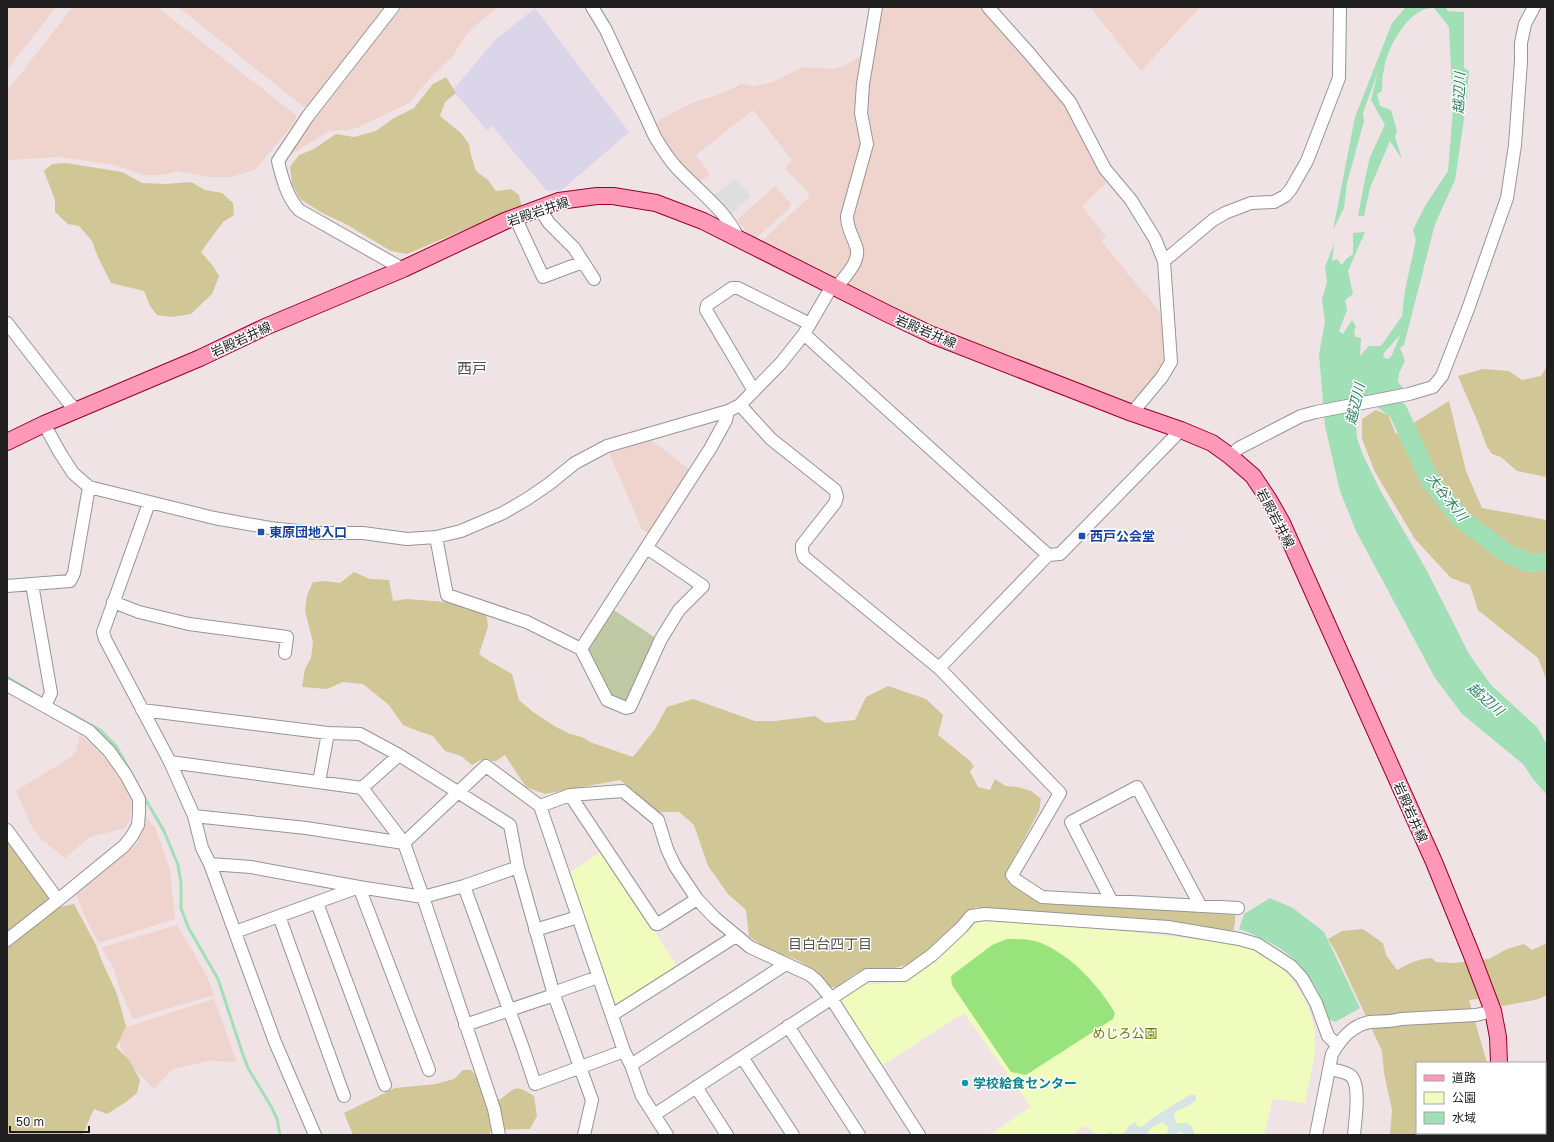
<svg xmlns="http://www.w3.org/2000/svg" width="1554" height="1142" viewBox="0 0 1554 1142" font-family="'Golos Text','Noto Sans JP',sans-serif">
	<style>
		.industrial { fill: #dbd5e9 }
		.farmland { fill: #efd3cd }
		.forest { fill: #d1c695 }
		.cemetery { fill: #bfc9a3 }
		.park { fill: #f0fcbd }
		.pitch { fill: #99e37d }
		.parking { fill: #dedede }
		.plaza { fill: #d7e4e5 }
		.water { fill: #a1dfb6; fill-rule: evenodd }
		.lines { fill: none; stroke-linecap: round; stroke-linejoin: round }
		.stream { stroke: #a1dfb6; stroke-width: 3 }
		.river { stroke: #a1dfb6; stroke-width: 19 }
		.minor-casing { stroke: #959595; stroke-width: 14 }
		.major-casing { stroke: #970022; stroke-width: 18 }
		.minor { stroke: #fff; stroke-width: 12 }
		.major { stroke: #ff98b9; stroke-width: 16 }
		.transit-dot { fill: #1a4fb4; stroke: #fff; stroke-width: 1.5 }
		.culture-dot { fill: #0f9aa8; stroke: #fff; stroke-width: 1.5 }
		.labels { text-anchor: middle; stroke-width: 3; stroke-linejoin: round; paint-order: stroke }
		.street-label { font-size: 13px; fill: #1e1e1e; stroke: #fff }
		.transit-label { font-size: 13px; font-weight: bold; fill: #164399; stroke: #fff; text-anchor: start }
		.park-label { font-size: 13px; fill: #667c07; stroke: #fff }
		.culture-label { font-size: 13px; font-weight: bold; fill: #0d838f; stroke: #fff; text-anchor: start }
		.water-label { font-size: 14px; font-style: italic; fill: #358264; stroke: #fff }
		.neighbourhood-label { font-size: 14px; fill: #515151; stroke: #fff }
		.quarter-label { font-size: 15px; fill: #515151; stroke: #fff }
	</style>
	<rect width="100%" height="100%" fill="#efe3e6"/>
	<!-- industrial -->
	<path class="industrial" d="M535 8 629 132 562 190 547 191 492 126 487 130 483 126 453 90 494 41Z"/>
	<!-- farmland -->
	<path class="farmland" d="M7 7H56L7 70Z
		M73 7H157L296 115 295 122 255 170 231 177H207L178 171 163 175H143L115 165 59 157 7 160V91Z
		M178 7H387L310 106 304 107Z
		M402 7H498L476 25 467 34 452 57 430 78 409 103 359 127 347 130 329 131 290 155 288 154Z
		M882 7H983L1064 100 1079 127 1085 146 1106 183 1082 206 1106 237 1101 241 1159 311 1161 318 1167 358 1162 367 1137 401 1130 404 929 327 850 287 848 284 859 268 862 259 850 220 871 149 865 108 878 21Z
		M1090 7H1200L1141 71Z
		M862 55 856 98 855 120 861 144 859 154 840 220 841 230 851 250V260L841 276 835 280 760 243 809 197V193L787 171 786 168 792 160 753 110 696 155 710 174 698 183 678 162 665 143 655 125 661 119 692 103 714 96 742 84 755 86 773 82 803 67 835 69 846 65Z
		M775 186 791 204 788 210 754 240 737 220Z
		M651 440 690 470 649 534 642 529 609 453Z
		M80 734 103 756 117 774 132 798 130 820 125 828 90 837 65 858 41 839 32 827 16 791 71 757 76 752Z
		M145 815 155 828 163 849 170 870 175 919 99 943 86 919 76 894 138 843Z
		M177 925 207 976 214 995 133 1019 121 992 113 967 101 948Z
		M214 999 237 1062 208 1061 173 1069 154 1089 128 1063 116 1036 117 1030Z"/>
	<!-- forest -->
	<path class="forest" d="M446 77 456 93 445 102 440 116 461 133 469 144 471 155 476 171 488 180 496 191 511 189 519 195 522 208 480 223 407 254 391 251 344 223 322 213 300 199 292 184 290 167 299 155 314 149 336 134 354 137 376 131 394 118 414 108 433 84Z
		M66 163 122 172 142 183 165 184 191 182 205 190 222 193 233 203 234 215 223 222 201 252 213 266 219 276 212 294 191 314 171 317 157 315 150 306 144 291 111 283 98 257 92 241 79 226 68 224 55 212V200L44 171 52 164Z
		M1547 366V477L1517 471 1501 457 1492 454 1487 447 1479 425 1458 376 1483 369 1509 371 1522 380 1541 376Z
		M1449 401 1466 471 1482 508 1547 520V681L1538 658 1478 610 1470 585 1451 578 1415 539 1375 472 1362 439V419L1376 410 1388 415 1396 434Z
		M354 572 370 579 389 580 393 601 407 599 460 603 477 609 487 617 488 627 479 654 489 661 512 674 519 700 533 712 556 727 570 734 582 737 590 742 633 757 655 729 667 707 693 699 755 721H775L815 716 825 723 855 720 866 697 888 686 926 699 943 715 938 735 969 760 974 766 970 772 978 787 990 790 995 779 1005 786 1018 787 1031 791 1041 799 1039 811 1006 873 1011 882 1056 903 1085 906 1168 910 1235 915V923L1233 931 1140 918 989 910 976 907C962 916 959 925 948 935 938 945 924 956 911 963 895 970 883 968 866 970 855 971 846 981 838 987H830L814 970 795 959 767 949 749 936 746 910 728 894 708 866 694 825 679 812H657L634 791 620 780 545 794 526 787 505 755 496 761 481 760 472 765 461 756 445 751 433 736 418 731 403 725 389 705 363 684 343 682 327 689 302 687 305 669 311 658 313 642 305 611 307 595 313 582 325 581 340 583Z
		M7 835 60 907 74 904 96 945 101 959 117 994 126 1026 116 1047 129 1060 140 1080 137 1093 126 1102 107 1114 94 1109 83 1134 81 1135H7Z
		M1363 929 1383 943 1386 955 1397 970C1410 963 1417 959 1432 958L1436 962 1453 963 1489 959 1507 949 1524 944 1532 950 1547 943V995L1539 999 1503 1006 1486 998 1469 1000 1487 1063H1417V1133H1446L1441 1135H1390L1392 1110 1384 1073 1382 1051 1337 954 1328 939 1342 931Z
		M463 1070H471L478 1078 487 1098 501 1099C516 1085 518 1086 534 1096L537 1116 530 1129 491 1130 489 1135H353L344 1113 395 1088 436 1084 454 1079Z"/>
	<!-- cemetery -->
	<path class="cemetery" d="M612 609 657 639 629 704 608 698 585 654Z"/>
	<!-- park -->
	<path class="park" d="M602 851 679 969 613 1008 568 874Z
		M978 921 1063 924 1228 943C1234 944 1242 945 1249 947 1283 959 1313 1000 1315 1036 1316 1059 1309 1081 1305 1103L1273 1099 1264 1135H1098L1085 1126 1071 1135H989L1031 1107 964 1013 881 1066 843 1008 842 1003 844 998 863 985 905 982 937 961Z"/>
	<!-- pitch -->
	<path class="pitch" d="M1007 939C1018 939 1031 939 1041 943 1072 956 1098 985 1115 1013L1113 1019 1026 1075 1011 1072 952 985 951 976 992 945Z"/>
	<!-- parking -->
	<path class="parking" d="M735 179 751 196 730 215 712 196Z"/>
	<!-- plaza -->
	<path class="plaza" d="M1191 1094 1196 1095V1100L1190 1105 1177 1111 1174 1114 1176 1123H1186L1190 1125 1193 1129 1195 1135H1186L1182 1132H1179L1175 1135H1166L1169 1128 1163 1122 1151 1128 1148 1133 1140 1135H1107L1109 1132 1117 1135 1125 1132 1129 1126 1136 1122 1137 1126 1142 1127 1151 1119Z"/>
	<!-- water -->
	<path class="water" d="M1406 7H1445L1448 11 1464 12V68L1469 71 1465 112 1455 180 1435 224 1404 345 1400 348 1405 361 1399 373 1398 382 1405 390 1375 395 1369 394 1356 424 1357 438 1363 455 1380 490 1426 569 1469 654 1491 685 1537 727 1547 745V795L1533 779 1523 764 1462 714 1435 678 1356 531 1340 491 1325 426 1319 354 1325 322 1322 300 1327 282 1325 267 1334 244 1332 261 1337 259 1342 265 1346 259 1353 254V233L1365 232 1348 271 1353 294 1345 300 1347 310 1339 331 1343 334 1352 320 1356 327 1354 332 1355 337 1361 338 1360 356 1369 346H1381L1402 316 1405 290 1416 240 1413 230 1425 206 1448 171 1453 110 1449 27 1434 8C1409 6 1387 48 1384 69 1382 76 1382 83 1382 91L1377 94 1380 106 1391 110 1397 131 1395 137 1402 159 1390 141 1370 188 1364 216H1358L1365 179 1370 157 1385 125 1371 100 1378 71 1363 113 1364 121 1347 183 1344 208 1333 230 1355 117 1392 23ZM1400 335 1392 355 1389 359 1384 358 1383 354Z
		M1270 898 1293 908 1324 932 1360 1008 1335 1022 1328 1019C1314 969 1287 946 1239 929L1244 914Z"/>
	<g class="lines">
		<!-- stream -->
		<path class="stream" d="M7 677 45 700
			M64 710 100 730 116 746 140 789
			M143 795 164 831 178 865 181 883V908L188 927 218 979 242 1052 248 1068 272 1108 277 1119 280 1135"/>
		<!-- river -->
		<path class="river" d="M1369 388 1398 411 1430 480 1461 519 1508 554 1530 563 1547 562"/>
		<!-- minor casing -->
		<g class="minor-casing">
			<path id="minor" d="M393 7 308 116 278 161C282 178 287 197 299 210L403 269
				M592 7 606 30 655 137C661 147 668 158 676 167 697 190 726 210 738 238
				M988 7 1029 53 1070 102 1105 169 1131 200 1155 239 1164 261 1171 362 1162 377 1132 413
				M539 208 549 223 574 248 594 279
				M515 217 543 277 583 262
				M1164 261 1213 220 1225 213 1251 203 1274 202 1285 196 1291 189 1307 161 1339 78 1340 7
				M836 288C844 277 862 261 856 246 852 234 847 229 847 216L867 144 861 113 863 84 876 7
				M7 323 69 403 77 410
				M804 334 1048 555
				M754 391 706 310 707 305 732 288H738L810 324
				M740 405 771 439 835 490 837 497 835 503 802 545V551L804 557 939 668 1060 793 1012 875 1016 880 1042 897 1238 908
				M44 424 60 453 73 473 89 487 214 518 270 528 315 533H363L407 539 436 537 461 531 503 513 527 499 549 484 575 463 607 446 728 411 740 405 781 363 804 334 832 286
				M1230 456 1239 448 1301 416 1316 412 1409 394 1433 387 1442 376 1468 309 1507 198 1515 145 1521 61V43L1525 24 1534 7
				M149 503 103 632 105 639 170 762 194 816 202 848 210 864 275 1042 315 1135
				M436 537 447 595 527 622 581 649 710 449 726 420 728 411
				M32 584 51 693 45 706
				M7 586 70 581 74 573 89 487
				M113 602 139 612 189 624 287 637 285 653
				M581 649 607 700 626 708 630 707 661 639 679 610 703 586 647 548
				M939 668 1048 555 1060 554 1181 430
				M7 685 89 731 109 751 126 775 139 799V813L138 825 132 836 124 846 58 900 7 940
				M142 710 328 733 360 734 399 755 510 825 518 867 554 995 592 1100 584 1135
				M170 762 362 788 404 843 486 766 540 806
				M319 782 328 733
				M362 788 399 755
				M570 795 656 924H658L697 899
				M194 816 306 828 404 843 423 897 494 1109 499 1135
				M7 830 58 900
				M210 864 251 867 359 887 429 1070
				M464 886 523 1048 535 1084 624 1051
				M1111 900 1071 822 1137 787 1200 905
				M317 903 385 1085
				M279 916 344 1096
				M535 930 578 917
				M235 932 359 887 423 897 464 886 518 867
				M553 993 598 977
				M612 1015 736 936
				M465 1025 554 995
				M788 1026 859 1135
				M742 1057 793 1135
				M631 1065 786 964
				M1330 1069C1337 1071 1345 1071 1351 1076 1361 1085 1355 1122 1354 1135
				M696 1087 727 1135
				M654 1115 867 975H904L932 955 962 927 971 916 985 914 1168 927 1239 939 1257 944 1291 966 1302 978 1316 1003 1328 1036 1337 1045
				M667 1135 642 1096 631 1065 624 1051 540 806 570 795 623 791 658 820 667 849 675 866 697 899 715 918 750 947 810 975 817 981 831 998 919 1135
				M1316 1135 1332 1054C1341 1039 1352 1025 1370 1022 1381 1021 1391 1022 1401 1019L1476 1015 1493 1011"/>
		</g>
		<!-- major casing -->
		<g class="major-casing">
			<path id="major" d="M7 442 44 424 200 358 265 327 403 269 505 221 559 201 597 196H613L656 203 703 221 886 313 932 335 1132 413 1181 430 1212 443 1230 456 1253 476 1269 500 1282 523 1434 862 1471 953 1493 1011 1498 1037 1499 1063
				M1505 1133V1135"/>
		</g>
		<!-- minor -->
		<use href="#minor" class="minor"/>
		<!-- major -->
		<use href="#major" class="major"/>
	</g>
	<!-- markers -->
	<g class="transit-dot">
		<rect x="257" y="528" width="8" height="8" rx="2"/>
		<rect x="1078" y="532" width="8" height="8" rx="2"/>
	</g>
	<circle class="culture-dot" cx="965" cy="1083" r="4"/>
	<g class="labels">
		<!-- street labels -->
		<g class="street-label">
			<text transform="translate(538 211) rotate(-19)" y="5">岩殿岩井線</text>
			<text transform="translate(926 331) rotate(23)" y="5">岩殿岩井線</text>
			<text transform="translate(241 339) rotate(-25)" y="5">岩殿岩井線</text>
			<text transform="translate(1276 518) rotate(62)" y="5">岩殿岩井線</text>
			<text transform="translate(1411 812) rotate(66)" y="5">岩殿岩井線</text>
		</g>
		<!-- transit labels -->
		<g class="transit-label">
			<text x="269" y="537">東原団地入口</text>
			<text x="1090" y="541">西戸公会堂</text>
		</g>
		<!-- park labels -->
		<g class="park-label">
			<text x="1125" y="1038">めじろ公園</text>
		</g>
		<!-- culture labels -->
		<g class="culture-label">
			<text x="973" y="1088">学校給食センター</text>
		</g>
		<!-- water labels -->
		<g class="water-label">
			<text transform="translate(1459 93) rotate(-88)" y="5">越辺川</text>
			<text transform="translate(1355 404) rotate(-77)" y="5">越辺川</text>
			<text transform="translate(1447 497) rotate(52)" y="5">大谷木川</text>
			<text transform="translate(1486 699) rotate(41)" y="5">越辺川</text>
		</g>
		<!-- neighbourhood labels -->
		<g class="neighbourhood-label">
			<text x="830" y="949">目白台四丁目</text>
		</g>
		<!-- quarter labels -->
		<g class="quarter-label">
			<text x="472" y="374">西戸</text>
		</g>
	</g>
	<!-- border -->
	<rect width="1554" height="1142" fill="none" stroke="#1e1e1e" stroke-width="16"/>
	<!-- legend -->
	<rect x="1416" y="1062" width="130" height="72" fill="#ffffff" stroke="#a5a5a5"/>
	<rect x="1424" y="1075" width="20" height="6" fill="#ff98b9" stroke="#a5a5a5"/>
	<text x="1452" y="1082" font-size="12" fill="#1e1e1e">道路</text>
	<rect x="1424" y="1092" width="20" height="12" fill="#f0fcbd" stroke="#a5a5a5"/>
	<text x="1452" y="1102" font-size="12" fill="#1e1e1e">公園</text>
	<rect x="1424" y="1112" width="20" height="12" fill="#a1dfb6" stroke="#a5a5a5"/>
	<text x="1452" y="1122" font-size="12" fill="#1e1e1e">水域</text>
	<!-- scale -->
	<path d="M10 1126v6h79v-6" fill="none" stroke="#1e1e1e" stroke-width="2"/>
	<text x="16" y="1126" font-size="12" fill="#1e1e1e" stroke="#ffffff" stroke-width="3" paint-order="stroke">50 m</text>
</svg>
